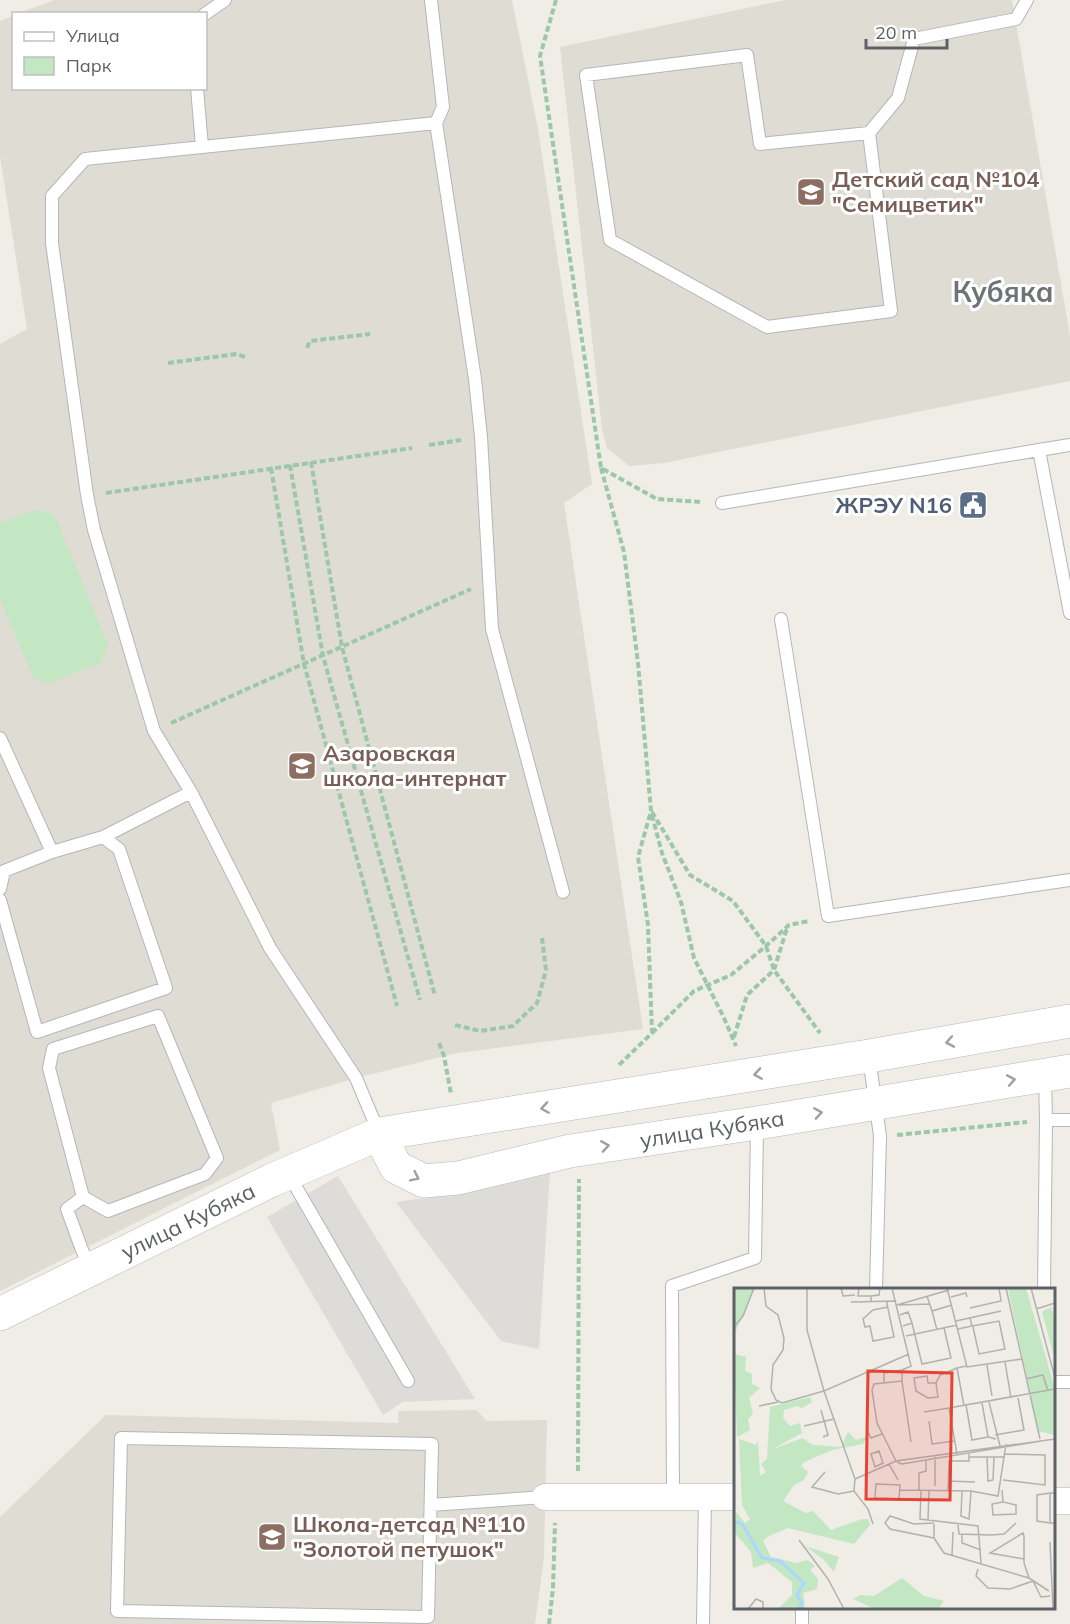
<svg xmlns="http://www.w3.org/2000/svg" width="1070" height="1624" viewBox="0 0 1070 1624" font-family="Mulish,sans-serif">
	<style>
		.industrial { fill: #dedcd8 }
		.education { fill: #dfdcd4 }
		.park { fill: #c3e6c3 }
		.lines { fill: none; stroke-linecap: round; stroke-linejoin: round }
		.lane-casing { stroke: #b3b6ba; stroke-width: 14 }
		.street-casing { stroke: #b3b6ba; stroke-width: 27 }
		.secondary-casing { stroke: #b4b8bd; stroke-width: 34 }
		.path { stroke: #9cc7a8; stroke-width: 4; stroke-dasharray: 6 3; stroke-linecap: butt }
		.lane { stroke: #fff; stroke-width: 12 }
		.street { stroke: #fff; stroke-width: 26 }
		.secondary { stroke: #fff; stroke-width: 33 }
		.oneway { stroke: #9ea0a3 }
		.labels { text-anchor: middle; stroke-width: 6; stroke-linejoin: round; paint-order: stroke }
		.education-label { font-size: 22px; font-weight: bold; fill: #785e54; stroke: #fff; text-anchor: start }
		.service-label { font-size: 22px; font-weight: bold; fill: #4e5e75; stroke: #fff; text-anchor: end }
		.street-label { font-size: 22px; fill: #5d6166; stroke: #fff }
		.district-label { font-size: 28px; font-weight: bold; fill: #6e7378; stroke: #fff }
		.inset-river { fill: none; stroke: #a8d8fe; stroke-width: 3 }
		.inset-road { fill: none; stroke: #b1b1af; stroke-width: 1.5 }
		.view { fill: #e74234; fill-opacity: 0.15; stroke: #e74234; stroke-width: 3 }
		.inset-edge { fill: none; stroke: #5d6166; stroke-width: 3 }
	</style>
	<rect width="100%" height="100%" fill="#efede6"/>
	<!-- industrial -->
	<path class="industrial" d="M550 1171 539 1349 501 1341 396 1202 474 1191Z
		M338 1176 475 1399 403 1402 383 1415 267 1217Z"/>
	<!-- education -->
	<path class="education" d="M54 0H512L538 129 592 484 564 503 643 1029 457 1053 356 1078 271 1103 280 1150 0 1291V344L27 329 0 156V21L13 16 14 88H206V14L19 13Z
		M785 0H1012L1070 336V381L664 463 629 466 607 448 602 430 560 47Z
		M476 1410 487 1421 547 1420 544 1557 535 1624H0V1517L106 1415 398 1423V1411Z"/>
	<!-- park -->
	<path class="park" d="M39 509 55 516 108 645 100 663 48 684 34 679 0 599V523Z"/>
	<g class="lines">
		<!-- lane casing -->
		<g class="lane-casing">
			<path id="lane" d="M431 0 443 107 436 123
				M205 14 225 0
				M197 88 202 147
				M869 133 891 311 767 327 610 240 586 75 747 55 760 144 869 133 898 98 914 39 1016 19 1027 0
				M1039 450 1070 445
				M722 503 1039 450 1070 613
				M781 619 828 916 1070 880
				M0 738 52 852 103 837 191 792
				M0 889 4 871 52 852
				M0 900 37 1032 166 988 119 849 103 837
				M158 1016 217 1158 205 1174 108 1211 83 1197 49 1068 53 1049Z
				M869 1057 880 1136 876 1290
				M1045 1077 1046 1120
				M379 1133 356 1078 270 948 191 792 154 731 94 530 87 495 52 243V196L85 159 436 123 475 379 481 437 492 629 563 892
				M289 1175 408 1381
				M83 1197 67 1209 82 1250 91 1268
				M1044 1290 1046 1120H1070
				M1054 1382H1070
				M121 1438 432 1444 428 1617 117 1611Z
				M673 1497 672 1286 755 1258 757 1125
				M431 1505 545 1497
				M703 1624 705 1497
				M802 1624V1608"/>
		</g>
		<!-- street casing -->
		<g class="street-casing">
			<path id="street" d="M545 1497H736
				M1054 1501H1070"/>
		</g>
		<!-- secondary casing -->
		<g class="secondary-casing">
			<path id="secondary" d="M379 1134 396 1167 424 1181 458 1178 570 1151 757 1123 1070 1071
				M0 1314 270 1181 379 1134 869 1056 1070 1021"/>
		</g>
		<!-- path -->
		<path class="path" d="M556 0 540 56 601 468 657 499 702 502
			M307 348 310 341 370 334
			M168 363 237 354 245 357
			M429 445 461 440
			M311 462 342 647 435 996
			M290 465 323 656 420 1000
			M271 468 304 664 397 1006
			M601 468 624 552 638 663 651 811 638 857 648 925 652 1033 619 1065
			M106 493 412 448
			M171 723 471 589
			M652 812 690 875 733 901 766 946 774 970 820 1033
			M652 815 662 853 681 902 694 958 724 1018 736 1046
			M455 1025 480 1031 513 1026 537 1003 546 970 542 938
			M652 1033 694 991 731 975 766 946 789 925 809 921
			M734 1037 747 995 774 970 788 925
			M439 1043 444 1056 451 1094
			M897 1135 1027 1122
			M578 1471 579 1179
			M549 1624 553 1588 555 1523"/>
		<!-- lane -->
		<use href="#lane" class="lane"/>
		<!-- street -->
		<use href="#street" class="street"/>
		<!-- secondary -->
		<use href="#secondary" class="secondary"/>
	</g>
	<!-- one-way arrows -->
	<defs><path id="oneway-chevron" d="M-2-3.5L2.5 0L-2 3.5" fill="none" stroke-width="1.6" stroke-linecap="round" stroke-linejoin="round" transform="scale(1.5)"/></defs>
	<g class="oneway">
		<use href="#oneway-chevron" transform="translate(950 1042) rotate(170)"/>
		<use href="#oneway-chevron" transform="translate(758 1074) rotate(171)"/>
		<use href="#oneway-chevron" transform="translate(1011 1080) rotate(-10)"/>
		<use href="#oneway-chevron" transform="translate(545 1108) rotate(171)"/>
		<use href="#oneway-chevron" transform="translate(818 1113) rotate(-9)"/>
		<use href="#oneway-chevron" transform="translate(605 1146) rotate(-9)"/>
		<use href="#oneway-chevron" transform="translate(415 1177) rotate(26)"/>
	</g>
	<!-- icons -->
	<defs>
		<g id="school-square" transform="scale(1.5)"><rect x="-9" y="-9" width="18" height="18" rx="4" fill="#8d6e63" stroke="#fff"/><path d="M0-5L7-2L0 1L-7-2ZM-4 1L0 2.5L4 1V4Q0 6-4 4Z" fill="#fff"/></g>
		<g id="civic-square" transform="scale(1.5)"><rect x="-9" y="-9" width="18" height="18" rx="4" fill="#5c6f8a" stroke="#fff"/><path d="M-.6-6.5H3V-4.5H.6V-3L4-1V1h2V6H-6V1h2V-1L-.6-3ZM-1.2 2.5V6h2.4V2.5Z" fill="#fff"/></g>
	</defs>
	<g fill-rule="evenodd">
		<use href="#school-square" x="811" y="192"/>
		<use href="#civic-square" x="973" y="505"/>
		<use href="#school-square" x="302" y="766"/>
		<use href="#school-square" x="272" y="1537"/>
	</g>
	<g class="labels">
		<!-- education labels -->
		<g class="education-label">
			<text x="832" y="187">Детский сад №104<tspan x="832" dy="25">"Семицветик"</tspan></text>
			<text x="323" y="761">Азаровская<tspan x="323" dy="25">школа-интернат</tspan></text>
			<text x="293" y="1532">Школа-детсад №110<tspan x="293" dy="25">"Золотой петушок"</tspan></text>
		</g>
		<!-- service labels -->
		<g class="service-label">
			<text x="952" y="513">ЖРЭУ N16</text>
		</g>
		<!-- street labels -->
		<g class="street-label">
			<text transform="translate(712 1129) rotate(-9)" y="8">улица Кубяка</text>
			<text transform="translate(188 1221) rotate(-26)" y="8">улица Кубяка</text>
		</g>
		<!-- district labels -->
		<g class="district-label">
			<text x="1003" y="302">Кубяка</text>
		</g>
	</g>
	<!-- overview -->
	<g transform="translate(734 1288)">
		<rect width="321" height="321" fill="#efede6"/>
		<path d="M317 19 321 30V72L308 24ZM0 66 12 69 11 83 18 86V96L26 100 15 110 19 126 14 131 16 142 3 149ZM76 109 78 114 68 120 63 118 50 122 49 130 56 138 66 135 68 145 37 162 68 150 79 157 107 159 114 144 122 152 134 148 129 156 98 162 70 174 67 178 74 184 70 192 60 197 49 213 72 225 79 223 97 242 128 231H134L136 237 120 256 54 240 33 249 29 253 37 269 63 275 74 272 81 278 76 282 84 291 83 301 69 305 71 321H44L58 307V294L34 275 19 280 17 264 0 244 2 224 11 235 16 231 8 217 5 151 22 157 24 153 26 188 32 184 27 176 33 171 36 119ZM71 258 105 269 100 284 89 271ZM168 290 190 308 210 313 204 321H141L119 311 126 307 140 308Z" fill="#c3e6c3"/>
		<path d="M274 0H292L321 101V147L304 143Z" fill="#c3e6c3"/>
		<path d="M0 0H21L0 47Z" fill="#c3e6c3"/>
		<path class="inset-river" d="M0 233 9 237 28 270 46 273 70 295 63 307 68 315 65 321"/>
		<path class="inset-road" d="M30 0 32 18 44 27 50 50 49 62 39 77 37 101 42 112 48 115 90 103 121 191 120 203 134 221 139 236M73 0V42L90 103 175 66M107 0 109 8 121 7M125 0 124 8H137M158 0 177 78 168 82V93M213 0 233 79 288 71M272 0 306 151M297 0 321 90M193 8 198 23 218 17M217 9 232 5 233 9M137 13V8L145 7 146 0M153 13V16L160 49 139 53 136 38 131 39 129 31 139 22 154 19M117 14 162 13M163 17 215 2M165 17 196 16M236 20 267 13 265 0M302 21 321 15M198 23 203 42M166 27 174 24 178 35M222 33 267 23M169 38 178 35 188 76 217 70 210 40M238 38 265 33 271 61 245 66 239 39M0 39 9 28 20 0M224 41 238 38 236 30M172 48 223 37M271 74 277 110M253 77 258 108M292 91 309 87 314 103M150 94V85L168 82M202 95 204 109 194 110 182 103 180 90 193 88 194 95H202L206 87 223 80M255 114 266 158M248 115 254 149 262 151M232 117 238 152 254 149M25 118 44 114M230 118 223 80 232 78M215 120 321 101M87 122 94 147 89 149M190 124 215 120 223 166M195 133 198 156 221 153M70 138 100 131M132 140 137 150 148 146M261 147 290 142 284 110M145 163 149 175 141 179 137 166ZM235 169H271M253 169 254 193 259 192 260 169M162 173 143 135 138 102 140 96 168 93 177 154M163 174 168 176 307 153M155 176 164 192M91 184 78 199 104 206 120 203M121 191 162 173 321 151M269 192 311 197V167L271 166M214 193 241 194M142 196 166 197 165 211 141 210ZM201 198V169M166 202 237 203 264 208 272 156M185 202V185L192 183V173M187 202 186 231 244 238 247 275M268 202 269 214 282 217V226L259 227 258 216 269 214M214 203 215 173H235V166M228 203 227 228 235 231 237 203M321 205H316V235H321M194 232 195 202M200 235 180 236 156 228 151 235 156 241 200 250V236M316 235 303 233V207L316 205M224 237 225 246 257 247 270 246 282 235M228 246V255L247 262M200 250 210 265 295 290 315 303M65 252 94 291 110 321M316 254 319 321M218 267 219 244M290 271 256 265 289 245 290 248V275L295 290M244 281 242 288 254 300 276 301 299 293 307 309 316 308M14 321 22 311 29 314V321"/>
		<path class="view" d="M134 83 218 85 216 212 132 211Z"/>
		<rect width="321" height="321" class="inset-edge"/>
	</g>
	<!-- legend -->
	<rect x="12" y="12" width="195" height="78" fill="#ffffff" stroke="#bec0c2" stroke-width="1.5"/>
	<rect x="24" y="32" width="30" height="9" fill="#ffffff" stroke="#bec0c2" stroke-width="1.5"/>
	<text x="66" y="42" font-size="18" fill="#5d6166">Улица</text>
	<rect x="24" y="57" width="30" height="18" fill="#c3e6c3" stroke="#bec0c2" stroke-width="1.5"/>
	<text x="66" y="72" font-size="18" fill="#5d6166">Парк</text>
	<!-- scale -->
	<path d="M866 39v9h81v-9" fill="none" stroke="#5d6166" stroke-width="3"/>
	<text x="875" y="39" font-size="18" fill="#5d6166" stroke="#ffffff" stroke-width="4.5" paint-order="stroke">20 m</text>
</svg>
